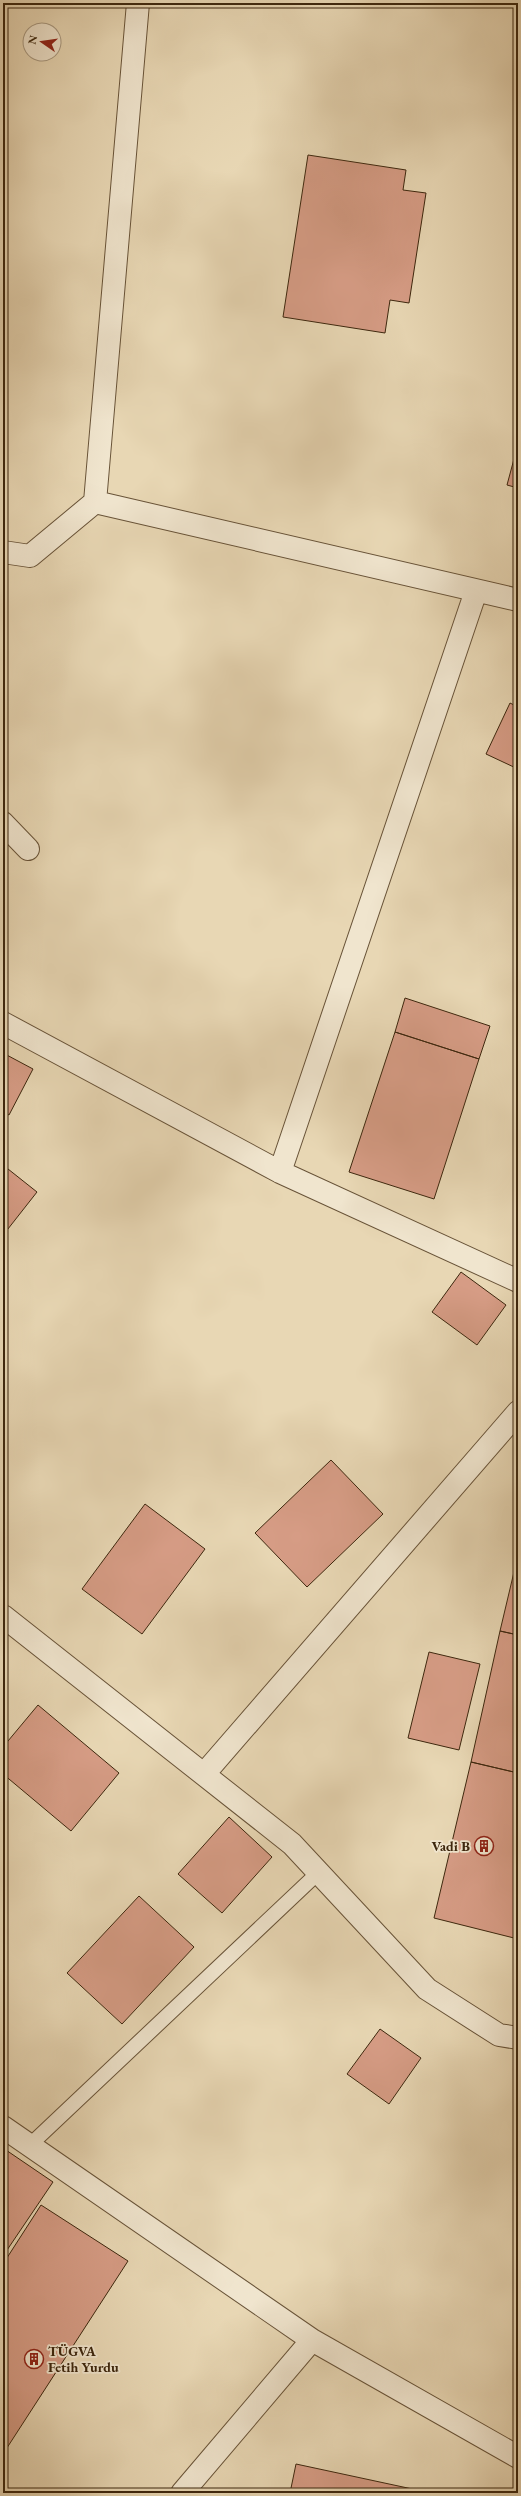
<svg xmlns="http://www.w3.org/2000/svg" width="521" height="2496" viewBox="0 0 521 2496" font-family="'EB Garamond',serif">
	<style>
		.building { fill: #d69c85; stroke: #3d270e }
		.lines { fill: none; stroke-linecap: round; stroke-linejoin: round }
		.service-casing { stroke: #685338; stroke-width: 16 }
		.minor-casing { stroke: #685338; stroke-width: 24 }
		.service { stroke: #f0e5ce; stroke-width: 14 }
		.minor { stroke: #f0e5ce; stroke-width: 22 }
		.labels { text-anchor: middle; stroke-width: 3.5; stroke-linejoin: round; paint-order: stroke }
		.poi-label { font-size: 14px; font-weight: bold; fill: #3d270e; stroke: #f0e5ce; text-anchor: end }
	</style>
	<rect width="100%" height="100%" fill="#e8d7b4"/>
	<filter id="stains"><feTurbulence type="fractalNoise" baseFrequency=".005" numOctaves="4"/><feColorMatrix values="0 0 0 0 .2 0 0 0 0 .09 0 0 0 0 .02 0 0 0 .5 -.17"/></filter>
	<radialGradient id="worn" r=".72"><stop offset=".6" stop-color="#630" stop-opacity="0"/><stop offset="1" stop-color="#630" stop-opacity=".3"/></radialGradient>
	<!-- building -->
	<path class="building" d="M308 155 406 170 403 190 426 193 409 303 390 300 385 333 283 317Z
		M518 444V488L507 485Z
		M510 703 518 707V769L486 754Z
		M405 998 490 1026 479 1059 395 1032Z
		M395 1032 479 1059 434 1199 349 1172Z
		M3 1053 33 1069 9 1115 3 1112Z
		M3 1165 37 1192 4 1234 3 1233Z
		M461 1272 506 1305 477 1345 432 1312Z
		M331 1460 383 1514 307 1587 255 1533Z
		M145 1504 205 1549 142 1634 82 1589Z
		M518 1555V1635L500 1631Z
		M500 1631 518 1635V1773L471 1762Z
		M429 1652 480 1664 459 1750 408 1738Z
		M38 1705 119 1773 71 1831 3 1774V1747Z
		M471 1762 518 1773V1939L434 1918Z
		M229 1817 272 1857 222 1913 178 1874Z
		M139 1896 194 1947 122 2024 67 1973Z
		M380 2029 421 2058 389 2104 347 2074Z
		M3 2148 53 2182 3 2256Z
		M41 2205 128 2261 3 2454V2264Z
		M296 2464 417 2490 416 2493H290Z"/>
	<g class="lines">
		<!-- service casing -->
		<g class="service-casing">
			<path id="service" d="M29 2146 319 1872"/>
		</g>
		<!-- minor casing -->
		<g class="minor-casing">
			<path id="minor" d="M138 3 95 502 518 600
				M3 552 30 556 95 502
				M3 823 28 849
				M3 1023 280 1172 518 1281
				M280 1172 476 591
				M3 1616 292 1844 427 1989 499 2035 518 2038
				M204 1774 518 1412
				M3 2127 312 2340 518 2457
				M182 2493 312 2340"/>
		</g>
		<!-- service -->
		<use href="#service" class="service"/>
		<!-- minor -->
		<use href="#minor" class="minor"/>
	</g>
	<!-- icons -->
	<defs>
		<g id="building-ring" transform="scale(1)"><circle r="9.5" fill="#f0e5ce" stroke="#8f2418" stroke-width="1.5"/><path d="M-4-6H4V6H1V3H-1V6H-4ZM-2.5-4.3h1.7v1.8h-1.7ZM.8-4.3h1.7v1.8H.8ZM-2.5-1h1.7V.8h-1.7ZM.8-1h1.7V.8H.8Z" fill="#8f2418"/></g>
	</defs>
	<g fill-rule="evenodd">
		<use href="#building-ring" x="484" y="1846"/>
		<use href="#building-ring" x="34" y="2359"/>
	</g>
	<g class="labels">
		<!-- poi labels -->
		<g class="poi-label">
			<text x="470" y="1851">Vadi B</text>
			<text x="48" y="2356" text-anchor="start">TÜGVA<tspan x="48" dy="16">Fetih Yurdu</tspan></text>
		</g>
	</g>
	<!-- margin -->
	<rect width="521" height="2496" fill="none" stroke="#e8d7b4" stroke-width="16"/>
	<rect x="4" y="4" width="513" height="2488" fill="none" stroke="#3d270e" stroke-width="2"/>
	<rect x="8" y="8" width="505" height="2480" fill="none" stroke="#3d270e"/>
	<!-- north arrow -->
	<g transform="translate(42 42) rotate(283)"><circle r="19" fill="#f0e5ce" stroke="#a89981"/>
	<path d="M0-3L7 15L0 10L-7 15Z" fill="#8f2418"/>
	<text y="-6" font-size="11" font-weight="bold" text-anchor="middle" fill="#3d270e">N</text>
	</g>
	<rect width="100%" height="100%" filter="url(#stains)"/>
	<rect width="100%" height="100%" fill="url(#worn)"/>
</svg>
